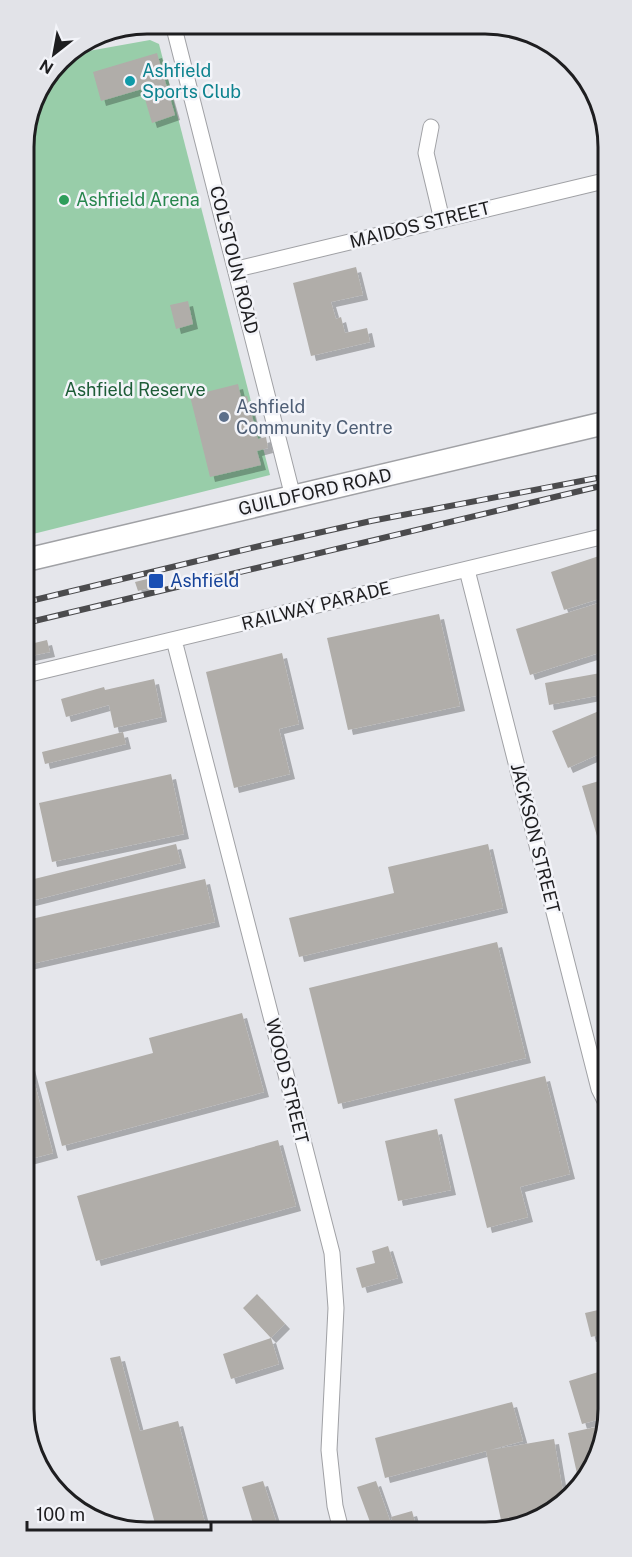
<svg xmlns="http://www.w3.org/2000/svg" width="632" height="1557" viewBox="0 0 632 1557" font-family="'Public Sans',sans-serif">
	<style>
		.green { fill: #98cda9 }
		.building { fill: #b0ada9; filter: url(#shadow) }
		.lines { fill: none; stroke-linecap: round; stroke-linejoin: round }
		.minor-casing { stroke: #a0a1a5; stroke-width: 17 }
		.highway-casing { stroke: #a0a1a5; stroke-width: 25 }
		.minor { stroke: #fff; stroke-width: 15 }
		.highway { stroke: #fff; stroke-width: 22 }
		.rail-casing { stroke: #4b4b4d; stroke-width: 6 }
		.rail { stroke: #f3f4f9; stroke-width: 4; stroke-dasharray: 11; stroke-linecap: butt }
		.culture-dot { fill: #0f9aa8; stroke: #f3f4f9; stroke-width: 2 }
		.leisure-dot { fill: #2e9e5b; stroke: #f3f4f9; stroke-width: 2 }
		.service-dot { fill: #5c6f8a; stroke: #f3f4f9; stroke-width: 2 }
		.transit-dot { fill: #1a4fb4; stroke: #f3f4f9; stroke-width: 2 }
		.labels { text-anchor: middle; stroke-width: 5; stroke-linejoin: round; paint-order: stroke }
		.culture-label { font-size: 18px; fill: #0d838f; stroke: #f3f4f9; text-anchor: start }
		.leisure-label { font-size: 18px; fill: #27864d; stroke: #f3f4f9; text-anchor: start }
		.street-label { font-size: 18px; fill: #1e1e20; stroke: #f3f4f9 }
		.park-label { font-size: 18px; fill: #1d5c37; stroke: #f3f4f9 }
		.service-label { font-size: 18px; fill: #4e5e75; stroke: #f3f4f9; text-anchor: start }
		.transit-label { font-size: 18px; fill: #164399; stroke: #f3f4f9; text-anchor: start }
		.rim { fill: none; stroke: #1e1e20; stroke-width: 3 }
	</style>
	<defs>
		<filter id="shadow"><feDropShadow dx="5" dy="5" stdDeviation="0" flood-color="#0004"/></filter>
	</defs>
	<rect width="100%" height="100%" fill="#e5e6eb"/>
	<!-- green -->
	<path class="green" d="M150 40 159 44 270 475 25 536 24 139 37 92 66 55Z"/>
	<!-- building -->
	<path class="building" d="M157 53 175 115 152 123 142 89 101 101 93 72Z
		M356 267 363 295 331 302 336 319 341 317 345 333 367 328 370 342 311 356 293 283Z
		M188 301 193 324 176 329 170 305Z
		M238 384 241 397 247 396 258 439 266 437 268 448 257 451 261 465 210 477 190 396Z
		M605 554V597L564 610 551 572Z
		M155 577 157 586 138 591 135 582Z
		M605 601V651L530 675 516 629Z
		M439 614 460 706 348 730 327 638Z
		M47 640 50 652 26 657V645Z
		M282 653 299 724 279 729 290 774 234 788 206 672Z
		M606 672V694L549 705 545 683Z
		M154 679 162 717 114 728 109 705 66 717 61 699 104 687 105 690Z
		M606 708V751L568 768 552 731Z
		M123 732 126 744 45 764 42 752Z
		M171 774 184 834 52 862 39 803Z
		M606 779V866L582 786Z
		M176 844 181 863 27 902 26 881Z
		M488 844 503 908 299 957 289 918 394 893 388 867Z
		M205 879 215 922 27 965V920Z
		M497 942 526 1058 338 1104 309 988Z
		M242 1013 264 1092 62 1146 45 1082 153 1053 149 1038Z
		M27 1054 53 1153 27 1160Z
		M545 1076 570 1174 520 1187 528 1217 487 1228 454 1099Z
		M437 1129 451 1190 398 1201 385 1141Z
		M278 1140 296 1206 96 1261 77 1196Z
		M388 1246 398 1278 362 1288 356 1268 375 1263 372 1251Z
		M257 1294 285 1324 271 1338 243 1308Z
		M607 1308 608 1333 591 1337 585 1313Z
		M271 1338 279 1364 231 1379 223 1354Z
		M120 1356 140 1431 178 1421 207 1530 157 1531 110 1358Z
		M608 1369V1417L582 1424 569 1381Z
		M512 1402 523 1441 490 1450 554 1439 564 1498 516 1529H503L486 1451 385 1478 375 1438Z
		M605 1425 582 1485 580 1487 568 1433Z
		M263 1481 279 1530H255L242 1487Z
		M376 1481 393 1529 373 1530 357 1487Z
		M412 1511 417 1529H395L391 1517Z"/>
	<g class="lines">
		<!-- minor casing -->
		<g class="minor-casing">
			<path id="minor" d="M173 24 293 497
				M431 127 426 153 442 220
				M237 269 604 181
				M467 570 599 1089 607 1105
				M174 640 332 1253 336 1308 329 1450 335 1506 341 1530
				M26 675 605 536"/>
		</g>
		<!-- highway casing -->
		<g class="highway-casing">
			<path id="highway" d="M26 560 605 423"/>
		</g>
		<!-- minor -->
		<use href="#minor" class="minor"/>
		<!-- highway -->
		<use href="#highway" class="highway"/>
		<!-- rail casing -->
		<g class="rail-casing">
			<path id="rail" d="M26 602 264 545 371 521 597 478
				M26 623 605 485"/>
		</g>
		<!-- rail -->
		<use href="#rail" class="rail"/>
	</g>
	<!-- markers -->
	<circle class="culture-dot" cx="130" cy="81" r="6"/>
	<circle class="leisure-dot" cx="64" cy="200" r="6"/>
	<circle class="service-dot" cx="224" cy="417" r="6"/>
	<rect class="transit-dot" x="148" y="573" width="16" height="16" rx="3"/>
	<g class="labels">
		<!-- culture labels -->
		<g class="culture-label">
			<text x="142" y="77">Ashfield<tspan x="142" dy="21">Sports Club</tspan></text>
		</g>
		<!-- leisure labels -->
		<g class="leisure-label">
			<text x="76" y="206">Ashfield Arena</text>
		</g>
		<!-- street labels -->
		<g class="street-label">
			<text transform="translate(420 225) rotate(-14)" y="6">MAIDOS STREET</text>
			<text transform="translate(234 260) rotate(76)" y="6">COLSTOUN ROAD</text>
			<text transform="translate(315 492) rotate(-13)" y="6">GUILDFORD ROAD</text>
			<text transform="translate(316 606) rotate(-14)" y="6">RAILWAY PARADE</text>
			<text transform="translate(535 838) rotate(76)" y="6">JACKSON STREET</text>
			<text transform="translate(287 1081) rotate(76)" y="6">WOOD STREET</text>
		</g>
		<!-- park labels -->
		<g class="park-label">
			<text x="135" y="396">Ashfield Reserve</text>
		</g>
		<!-- service labels -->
		<g class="service-label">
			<text x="236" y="413">Ashfield<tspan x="236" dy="21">Community Centre</tspan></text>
		</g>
		<!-- transit labels -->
		<g class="transit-label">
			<text x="170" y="587">Ashfield</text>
		</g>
	</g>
	<!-- crop -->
	<path d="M0 0H632V1557H0ZM147 34H485A113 113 0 0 1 598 147V1409A113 113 0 0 1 485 1522H147A113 113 0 0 1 34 1409V147A113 113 0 0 1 147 34Z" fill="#e2e3e8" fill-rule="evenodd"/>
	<path class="rim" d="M147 34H485A113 113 0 0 1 598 147V1409A113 113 0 0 1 485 1522H147A113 113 0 0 1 34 1409V147A113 113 0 0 1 147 34Z"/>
	<!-- north arrow -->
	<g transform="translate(54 54) rotate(211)" stroke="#f3f4f9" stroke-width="4.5" paint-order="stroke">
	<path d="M0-4.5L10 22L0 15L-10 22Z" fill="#1e1e20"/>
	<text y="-9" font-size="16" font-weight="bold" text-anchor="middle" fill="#1e1e20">N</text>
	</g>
	<!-- scale -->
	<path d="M27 1521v9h184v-9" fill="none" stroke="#1e1e20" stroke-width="3"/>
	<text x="36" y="1521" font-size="18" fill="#1e1e20" stroke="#f3f4f9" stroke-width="4.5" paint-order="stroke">100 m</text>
</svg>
